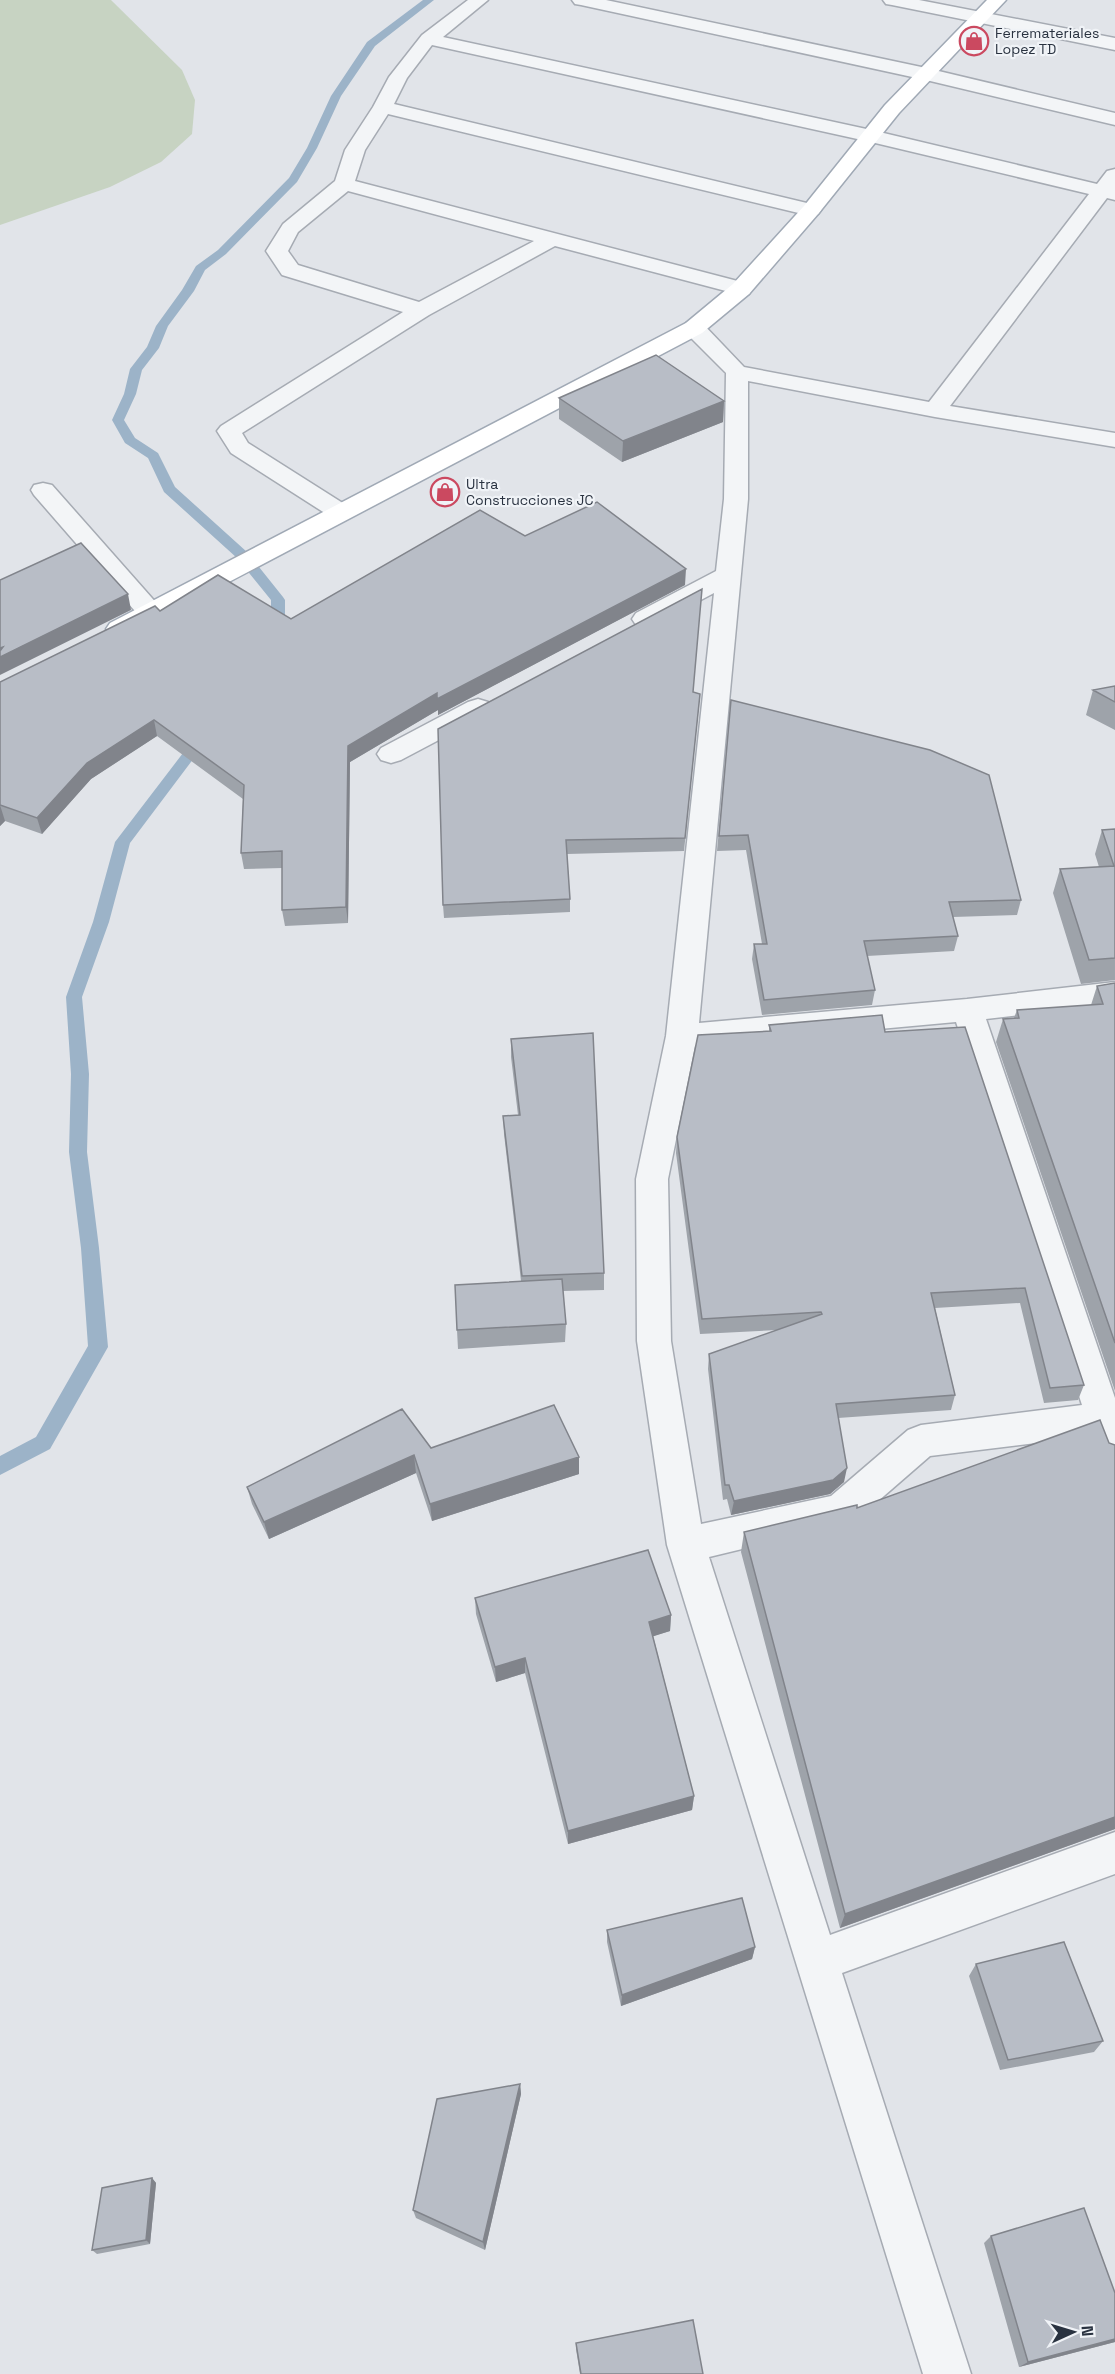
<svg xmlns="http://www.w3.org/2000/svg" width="1115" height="2374" viewBox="0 0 1115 2374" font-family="'Space Grotesk',sans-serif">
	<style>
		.green { fill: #c7d3c2 }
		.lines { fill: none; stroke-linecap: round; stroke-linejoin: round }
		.stream { fill: #9cb3c8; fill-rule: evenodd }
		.minor-casing { stroke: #a6abb3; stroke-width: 3 }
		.major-casing { stroke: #a0a9b5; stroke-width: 3 }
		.minor { fill: #f3f5f7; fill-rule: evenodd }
		.major { fill: #fff; fill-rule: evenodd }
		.wall { fill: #9ea3aa }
		.shaded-wall { fill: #81848b }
		.building { fill: #b8bdc6; stroke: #81848b; stroke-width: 1.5 }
		.labels { text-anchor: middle; stroke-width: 4.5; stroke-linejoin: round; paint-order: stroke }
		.far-poi-label { font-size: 14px; fill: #293240; stroke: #f0f3f7; text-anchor: start }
	</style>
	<rect width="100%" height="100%" fill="#e1e4e9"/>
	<!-- green -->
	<path class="green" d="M0 0H111L182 70 195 100 192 134 161 162 110 187 0 225Z"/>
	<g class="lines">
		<!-- stream -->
		<path class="stream" d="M423 0H434L375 46 341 96 317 148 297 182 226 254 205 270 194 291 168 326 159 348 142 370 136 394 124 420 135 438 158 453 175 487 247 552 283 597 285 600V628L279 635 274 636 267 632 271 627V600L237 558 164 492 148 458 125 443 112 420 124 394 130 369 147 347 156 326 182 290 196 266 218 250 289 178 307 148 331 96 367 42Z
			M201 734 206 736 208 739 206 742 130 843 109 922 82 997 89 1074 87 1152 99 1248 108 1347 50 1449 0 1475V1456L36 1437 88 1346 81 1248 69 1152 71 1074 66 997 93 922 115 842 196 736Z"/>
		<!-- minor casing -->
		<g class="minor-casing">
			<path id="minor" d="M468 0H488L443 37 871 130 1097 184 1107 171 1115 169V200L1107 198 950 406 1115 433V447L935 417 748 381V499L699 1023 967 999 1115 982V1004L986 1019 1115 1398V1467L1102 1462 1092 1436 930 1456 854 1522 709 1557 830 1935 1115 1832V1874L842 1973 971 2374H923L667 1545 637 1341 636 1179 666 1036 714 593 654 625 645 627 636 625 632 619 636 613 716 571 724 499 726 373 686 333 683 328 686 323 694 321 702 323 744 367 929 402 1089 194 871 142 432 45 407 78 394 104 811 204 818 206 821 210 818 214 811 216 388 114 365 150 355 181 749 284 752 289 749 294 741 295 555 246 429 315 242 433 248 443 349 507 352 512 349 517 340 519 331 517 231 453 217 431 221 426 403 312 282 275 266 251 283 224 335 181 345 150 373 107 389 77 422 35ZM348 191 534 241 419 302 298 265 288 251 298 232ZM956 1022 1082 1405 921 1425 908 1430 831 1496 701 1524 671 1341 668 1179 695 1046Z
				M572 0H606L926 68 1115 113V125L926 80 581 5 575 4Z
				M883 0H919L1115 38V50L892 5 886 4Z
				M43 483 52 485 159 606 163 612 159 618 150 620 141 618 34 495 31 490 34 485Z
				M478 699 488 702 491 708 488 714 401 760 391 763 381 760 377 754 381 748 468 702Z"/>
		</g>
		<!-- major casing -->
		<g class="major-casing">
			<path id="major" d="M987 0H1006L899 113 818 214 749 294 702 333 128 635 119 637 110 635 106 629 110 623 686 323 733 284 804 206 885 105Z"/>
		</g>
		<!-- minor -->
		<use href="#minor" class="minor"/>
		<!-- major -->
		<use href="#major" class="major"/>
	</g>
	<!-- wall -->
	<path class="wall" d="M559 398 724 401 723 422 622 462 559 419Z
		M525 536 685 585 438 715V710L350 762 348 923 285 926 282 910V868L244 869 241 853 243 799 157 736 91 779 42 834 5 821 0 826V682L160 611 291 619Z
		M1115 686V730L1086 715 1093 690Z
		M693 693 700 694 684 851 567 854 570 899V912L444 918 443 905Z
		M731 700 1021 900 1017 915 953 917 958 936 954 951 867 956 875 990 872 1005 762 1015 752 959 754 944H762L746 850 717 851Z
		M1115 829V980L1081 984 1053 893 1060 869 1099 867 1095 854 1102 830Z
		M1115 983V1391L996 1042 1003 1019 1014 1018 1017 1010 1091 1005 1097 986Z
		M769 1025 885 1032 1084 1385 1078 1400 1044 1403 1020 1303 935 1308 955 1395 951 1410 838 1418 844 1482 830 1494 731 1515 727 1499 723 1500 708 1369 709 1354 778 1330 700 1334 676 1153 677 1137 769 1031Z
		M511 1039 604 1273V1290L563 1291 566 1324 565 1342 458 1349 457 1330 521 1281 504 1134 503 1116 518 1115 511 1057Z
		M1109 1443 1115 1445V1829L840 1928 741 1552 744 1532 857 1508Z
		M431 1448 579 1474 432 1521 416 1473 269 1539 252 1504 247 1487Z
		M475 1598 671 1615 670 1631 653 1636 694 1796 692 1810 568 1844 525 1673 496 1682 476 1614Z
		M607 1930 755 1947 752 1959 621 2006 607 1942Z
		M976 1964 1103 2041 1094 2052 1000 2070 969 1976Z
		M520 2084 521 2094 485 2250 416 2218 413 2210Z
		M152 2178 156 2183 150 2244 97 2254 92 2250Z
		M991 2236 1115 2342 1019 2367 984 2243Z
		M576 2343 703 2374H580L576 2349Z"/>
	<!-- shaded-wall -->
	<path class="shaded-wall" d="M724 401 723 422 622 462 623 441Z
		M686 569 685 585 438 715V710L350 762 348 923 346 907 348 746 437 693Z
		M128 594 131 610 0 675V648Z
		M154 720 157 736 91 779 42 834 37 818 87 763Z
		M0 805 5 821 0 826Z
		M414 1455 416 1473 269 1539 264 1522Z
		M579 1457V1474L432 1521 430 1504Z
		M847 1468 844 1482 830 1494 731 1515 734 1501Z
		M671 1615 670 1631 648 1638 649 1622Z
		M525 1658V1673L496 1682 495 1667Z
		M694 1796 692 1810 568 1844V1831Z
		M1115 1817V1829L840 1928 845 1914Z
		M755 1947 752 1959 621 2006 622 1995Z
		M520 2084 521 2094 485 2250 483 2242Z
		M152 2178 156 2183 150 2244 146 2240Z
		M1115 2339V2342L1019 2367 1028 2362Z"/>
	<!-- building -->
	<path class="building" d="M656 355 724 401 623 441 559 398Z
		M597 502 686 569 437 699V693L348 746 346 907 282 910V851L241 853 244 785 154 720 87 763 37 818 0 805V682L155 606 160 611 218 575 291 619 480 510 525 536Z
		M81 543 128 594 0 657V651L3 647 0 648V580Z
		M702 589 693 692 700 694 685 838 566 840 570 899 443 905 438 729Z
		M1115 686V702L1093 690Z
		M731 700 930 750 989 775 1021 900 949 902 958 936 864 941 875 990 764 1000 754 944H767L748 835 719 836Z
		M1115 829V958L1089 960 1060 869 1114 866 1102 830Z
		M1115 983V1343L1003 1019 1019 1018 1017 1010 1103 1004 1097 986Z
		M882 1015 885 1032 965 1027 1084 1385 1050 1388 1025 1288 931 1293 955 1395 836 1404 847 1468 833 1480 734 1501 729 1485H725L709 1354 822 1314 821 1312 702 1319 677 1137 698 1035 771 1031 769 1025Z
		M593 1033 604 1273 522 1276 503 1116 520 1115 511 1039Z
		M562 1279 566 1324 457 1330 455 1285Z
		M554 1405 579 1457 430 1504 414 1455 264 1522 247 1487 402 1409 431 1448Z
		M1100 1420 1109 1443 1115 1445V1817L845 1914 744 1532 857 1505V1508Z
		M648 1550 671 1615 649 1622 694 1796 568 1831 525 1658 495 1667 475 1598Z
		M742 1898 755 1947 622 1995 607 1930Z
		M1064 1942 1103 2041 1008 2060 976 1964Z
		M520 2084 483 2242 413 2210 437 2099Z
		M152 2178 146 2240 92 2250 102 2188Z
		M1084 2208 1115 2293V2339L1028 2362 991 2236Z
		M693 2320 703 2374H581L576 2343Z"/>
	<!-- icons -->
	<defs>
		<g id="shop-ring" transform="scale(1.5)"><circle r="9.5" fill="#f0f3f7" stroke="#cb4960" stroke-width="1.5"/><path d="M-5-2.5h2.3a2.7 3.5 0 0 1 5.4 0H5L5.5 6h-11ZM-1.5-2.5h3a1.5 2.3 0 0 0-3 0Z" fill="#cb4960"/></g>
	</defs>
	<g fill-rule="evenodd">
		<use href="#shop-ring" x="974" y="41"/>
		<use href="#shop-ring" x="445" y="492"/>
	</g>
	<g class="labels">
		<!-- far-poi labels -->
		<g class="far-poi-label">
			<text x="995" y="38">Ferremateriales<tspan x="995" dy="16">Lopez TD</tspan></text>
			<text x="466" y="489">Ultra<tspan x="466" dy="16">Construcciones JC</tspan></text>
		</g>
	</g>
	<!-- north arrow -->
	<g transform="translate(1073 2332) rotate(86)" stroke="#f0f3f7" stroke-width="4.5" paint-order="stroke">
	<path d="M0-4.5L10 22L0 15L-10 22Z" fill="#293240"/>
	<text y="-9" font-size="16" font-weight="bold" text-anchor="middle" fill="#293240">N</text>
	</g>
</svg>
